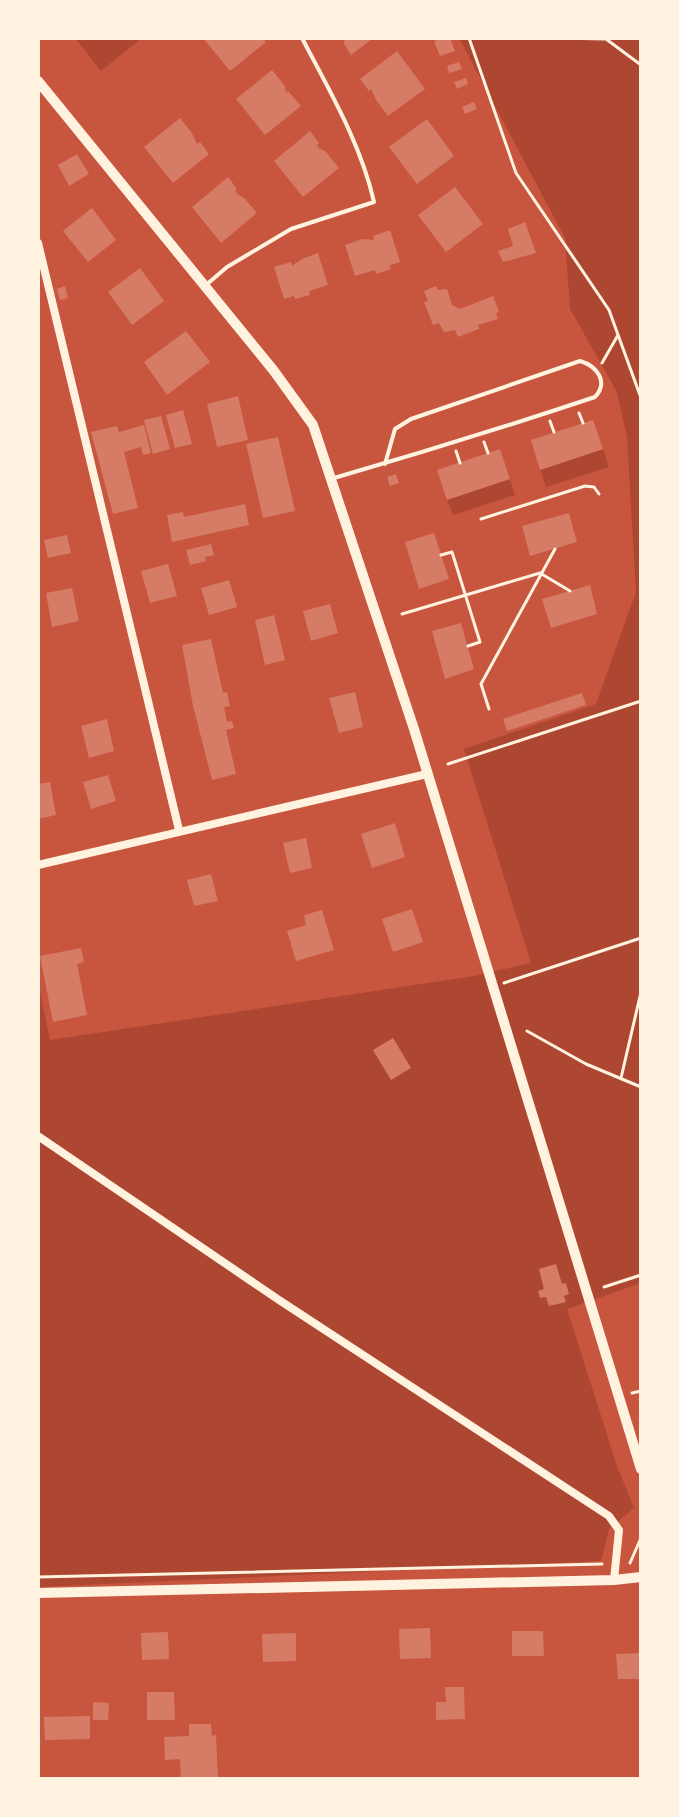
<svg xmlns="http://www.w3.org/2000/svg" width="679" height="1817" viewBox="0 0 679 1817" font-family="'PT Sans',sans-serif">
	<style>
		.green { fill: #ae4732 }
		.building { fill: #d67c66 }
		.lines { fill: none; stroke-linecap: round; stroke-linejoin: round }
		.path { stroke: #fff3e0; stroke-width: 3 }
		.service { stroke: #fff3e0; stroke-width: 4 }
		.minor { stroke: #fff3e0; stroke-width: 8 }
		.tertiary { stroke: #fff3e0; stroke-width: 10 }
	</style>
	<rect width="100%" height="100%" fill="#c8553d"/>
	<!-- green -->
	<path class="green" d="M75 38H142L101 71Z
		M459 38H641V1283L567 1309 617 1466 634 1508 609 1529 601 1561 38 1587V982L50 1040 474 976 531 963 464 749 596 704 636 592 627 437 617 392 570 309 565 238Z
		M603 449 609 467 546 487 540 470Z
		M510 479 515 495 453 515 447 500Z"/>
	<!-- building -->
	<path class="building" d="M203 38H262L266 42 230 71Z
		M343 38H373L351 55 343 42 345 41Z
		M443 38H450L455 51 440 56 434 41Z
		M397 51 425 89 388 116 376 100 373 93 371 89 369 91 360 79Z
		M459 62 462 69 449 73 447 66Z
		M272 70 285 86 286 93 288 91 301 106 265 135 236 99Z
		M466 78 468 84 457 89 454 82Z
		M474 102 477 109 465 114 462 107Z
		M180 118 192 133 197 144 200 142 209 154 173 183 144 147Z
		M427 119 454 156 417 184 389 147Z
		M310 131 319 143 317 145 319 148 326 152 339 168 303 197 274 161Z
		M77 154 89 174 69 186 58 165Z
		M228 177 237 189 235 191 237 194 244 198 257 213 221 243 192 207Z
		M455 187 483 224 446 252 418 215Z
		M92 208 116 240 88 262 63 231Z
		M525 222 536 253 503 262 498 251 513 246 508 229Z
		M390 230 400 262 390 265 391 269 376 274 375 270 355 276 345 245 362 239 374 240 373 236Z
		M318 253 328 285 309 291 310 295 295 299 294 296 284 299 274 267 291 262 292 266 302 259Z
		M140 268 164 301 132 325 108 292Z
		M65 286 68 298 60 300 57 289Z
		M436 286 438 290 447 289 452 305 460 309 493 296 499 312 496 313 498 319 478 325 479 329 458 337 455 330 444 332 439 323 433 325 424 302 428 301 424 291Z
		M186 331 210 362 167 395 144 362Z
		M238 396 248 440 217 447 207 404Z
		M183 410 192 444 175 448 166 415Z
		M161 416 170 449 153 454 144 420Z
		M593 420 603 449 540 470 531 440Z
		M144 425 151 453 143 455 141 447 124 452 138 508 113 514 91 432 117 426 119 432Z
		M278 437 295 511 263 518 246 444Z
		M500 449 510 479 447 500 437 470Z
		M396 474 399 483 390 486 387 477Z
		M245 504 249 525 172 542 167 515 183 512 184 517Z
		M569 513 577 542 530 556 522 526Z
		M434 533 449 579 419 589 405 542Z
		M67 535 71 553 48 558 44 540Z
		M211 544 214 555 205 557 206 561 190 565 186 550Z
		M168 564 177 596 150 603 141 571Z
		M229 580 237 607 209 615 201 588Z
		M590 585 597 614 551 628 542 599Z
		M72 588 79 621 52 627 46 593Z
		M330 604 338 633 311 641 303 611Z
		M274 615 285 660 265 665 255 620Z
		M461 623 474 669 445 679 432 631Z
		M211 639 223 693 227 692 230 706 224 707 227 722 232 721 234 728 226 730 236 774 212 780 193 706 182 645Z
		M355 692 363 727 339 733 329 698Z
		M582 693 586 705 507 731 503 719Z
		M107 719 114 751 89 758 81 726Z
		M108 775 116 801 91 809 83 782Z
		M50 782 56 815 38 819V784Z
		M395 823 405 857 372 868 361 834Z
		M306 838 312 868 290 873 283 843Z
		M211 874 218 901 194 906 187 880Z
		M412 909 423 942 393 952 382 919Z
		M322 910 334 950 296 961 287 931 306 925 304 915Z
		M81 948 84 962 77 964 87 1015 53 1022 40 956Z
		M393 1038 411 1068 391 1080 373 1050Z
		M556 1264 562 1284 566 1283 569 1294 564 1296 566 1302 549 1306 546 1297 540 1298 538 1291 544 1289 539 1269Z
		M430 1628 431 1658 400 1659 399 1629Z
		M512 1631H543L544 1656H512Z
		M168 1632 169 1659 142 1660 141 1633Z
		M296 1633V1661L263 1662 262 1634Z
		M641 1653V1679H618L616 1654Z
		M445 1687H464L465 1719 436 1720V1702H446Z
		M147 1692H174L175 1720H147Z
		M93 1702 109 1703 108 1720H93Z
		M90 1716V1739L45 1740 44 1717Z
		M189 1724H211L212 1736 216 1735 218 1779H181L180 1759 165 1760 164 1737 189 1736Z"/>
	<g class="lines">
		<!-- path -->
		<path class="path" d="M469 38 516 173 609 310 641 398
			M559 38 606 39 641 65
			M602 363 618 335
			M579 413 583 423
			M550 421 554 432
			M484 442 488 453
			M456 451 460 463
			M481 519 585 486 594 487 599 494
			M441 555 452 552 480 642 468 646
			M402 614 540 573 570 591
			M489 709 481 684 555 549
			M448 764 641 701
			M504 983 641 938
			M527 1031 586 1064 641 1087
			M621 1078 641 992
			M604 1287 641 1275
			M632 1393 641 1391
			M630 1563 641 1538
			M38 1577 602 1564"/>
		<!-- service -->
		<path class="service" d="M206 285 227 267 291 229 374 202C361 144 329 90 302 38
			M334 478C421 453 508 426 595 397 609 382 597 366 580 361L411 419 395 429 385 464"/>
		<!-- minor -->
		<path class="minor" d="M38 243 179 830
			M38 865 427 774
			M38 1136 279 1300 609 1516 619 1530 614 1580"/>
		<!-- tertiary -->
		<path class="tertiary" d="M38 81 274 371 313 425 414 729 641 1469
			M38 1593 614 1580 641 1577"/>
	</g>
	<!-- border -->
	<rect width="679" height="1817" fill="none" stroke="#fff3e0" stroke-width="80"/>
</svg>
